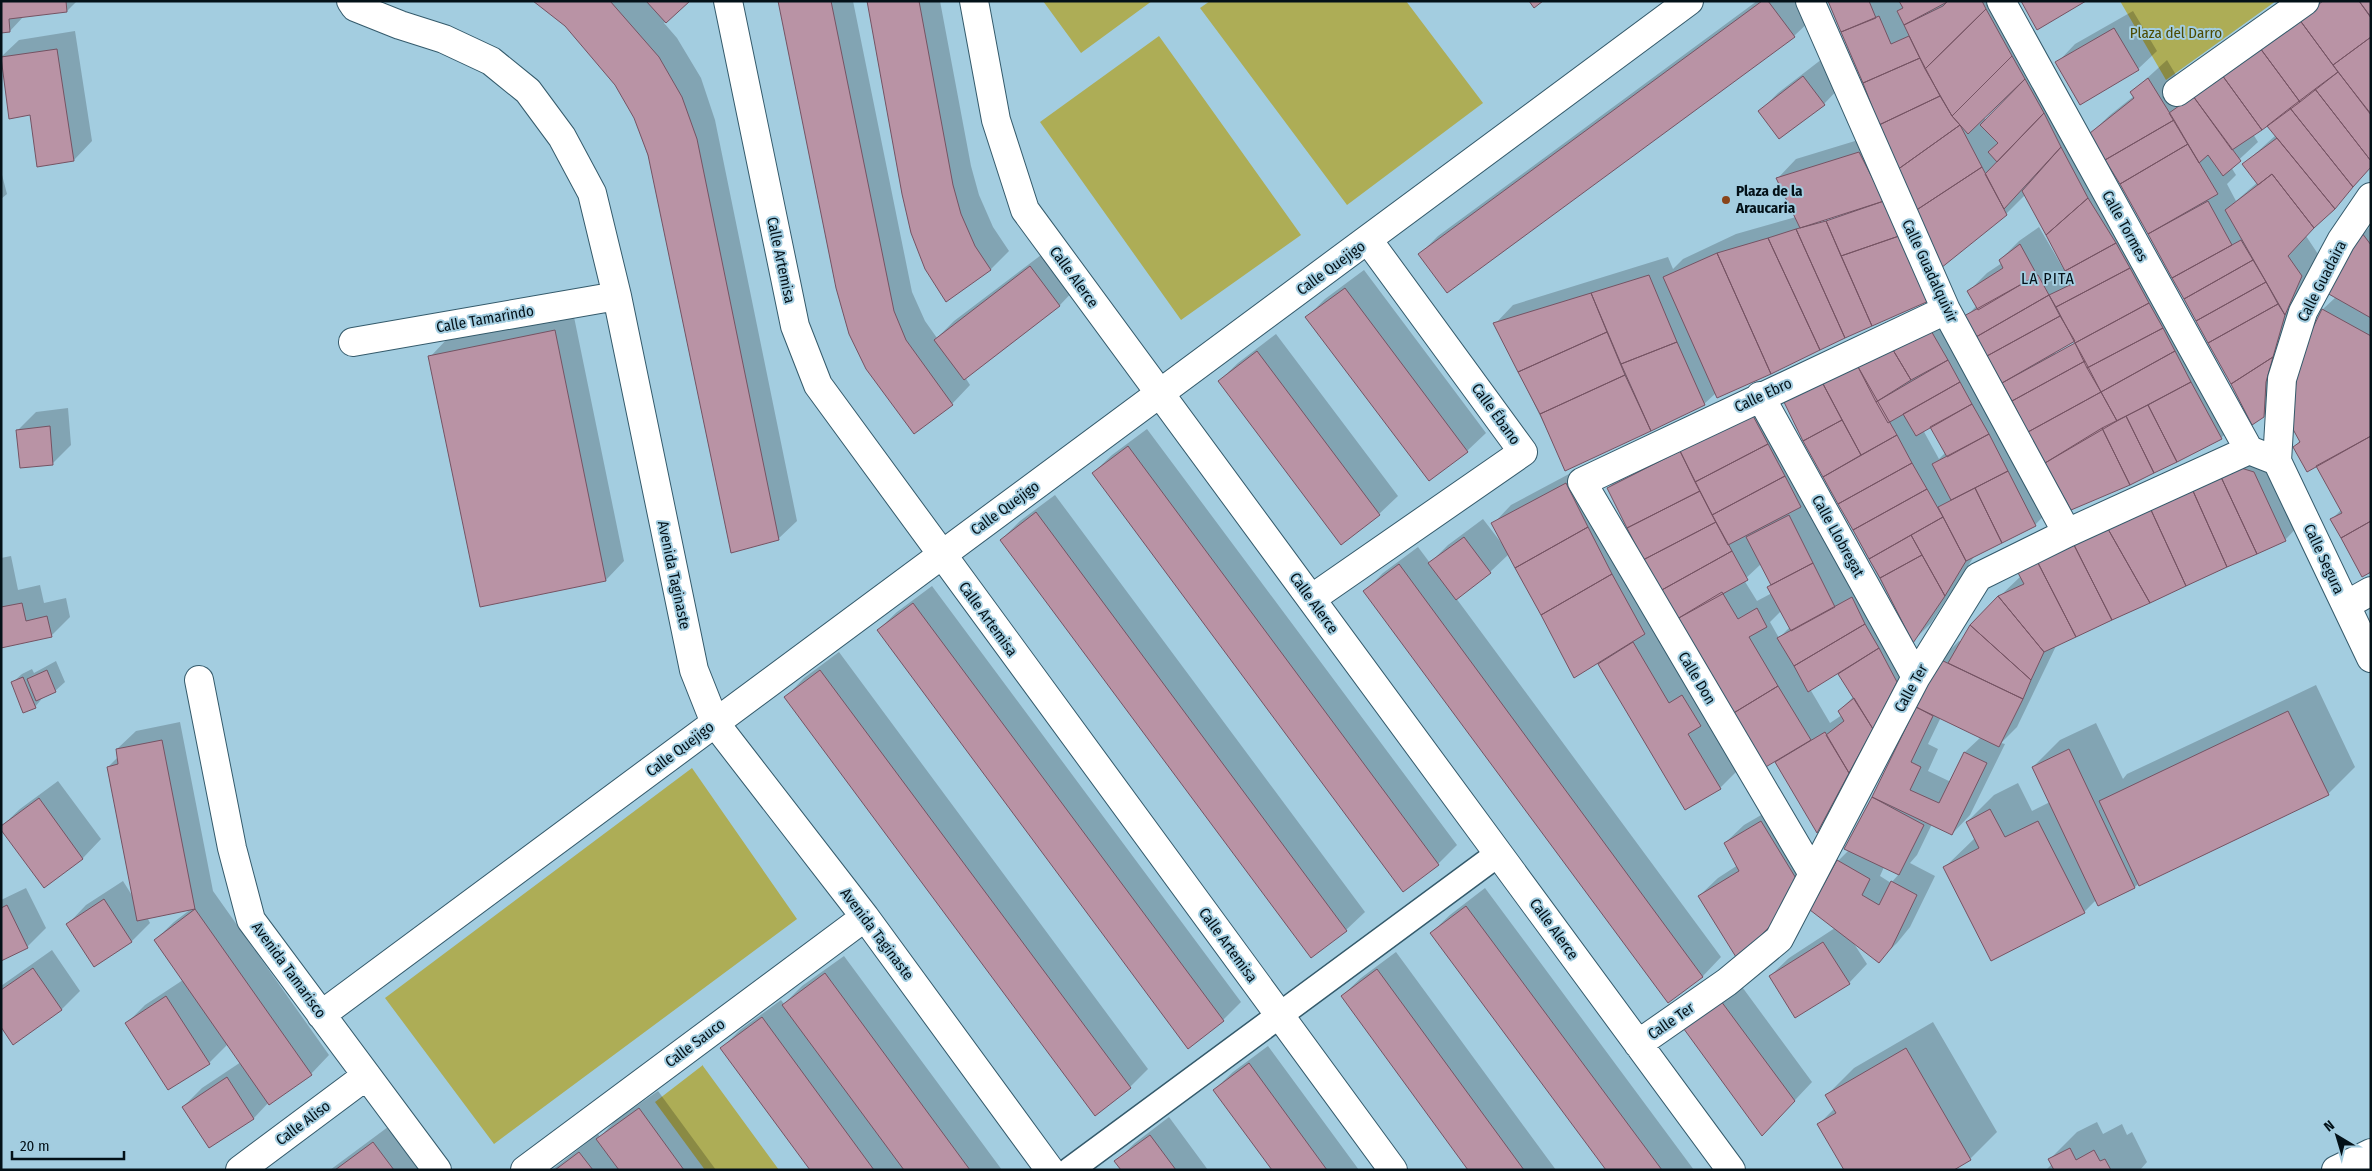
<svg xmlns="http://www.w3.org/2000/svg" width="2372" height="1171" viewBox="0 0 2372 1171" font-family="'Fira Sans Condensed',sans-serif">
	<style>
		.green { fill: #adad56 }
		.shadow { fill: #0003; fill-rule: evenodd }
		.building { fill: #b993a5; stroke: #755363 }
		.lines { fill: none; stroke-linecap: round; stroke-linejoin: round }
		.pedestrian-casing { stroke: #345a6b; stroke-width: 28 }
		.minor-casing { stroke: #345a6b; stroke-width: 30 }
		.pedestrian { stroke: #fff; stroke-width: 25 }
		.minor { stroke: #fff; stroke-width: 28 }
		.poi-dot { fill: #89441a; stroke: #a3cde0; stroke-width: 2 }
		.labels { text-anchor: middle; stroke-width: 4; stroke-linejoin: round; paint-order: stroke }
		.park-label { font-size: 15px; fill: #4c4b02; stroke: #a3cde0 }
		.poi-label { font-size: 15px; font-weight: bold; fill: #031118; stroke: #a3cde0; text-anchor: start }
		.street-label { font-size: 15px; fill: #031118; stroke: #a3cde0 }
		.neighbourhood-label { font-size: 16px; letter-spacing: 1px; fill: #031118; stroke: #a3cde0 }
	</style>
	<rect width="100%" height="100%" fill="#a3cde0"/>
	<!-- green -->
	<path class="green" d="M1043 1H1152L1081 53Z
		M1210 1H1406L1483 103 1347 205 1200 8Z
		M2120 1H2276L2166 80Z
		M1159 36 1301 235 1181 320 1040 122Z
		M692 768 797 919 494 1144 385 998Z
		M703 1065V1066L779 1170H705L655 1102Z"/>
	<!-- shadow -->
	<path class="shadow" d="M1 1H77L67 11 24 16 10 31Z
		M535 1H688L664 23 677 38 701 78 715 120 797 521 778 539 635 118 616 85 566 25Z
		M779 1H853L912 292 925 321 937 338 954 321 1049 249 1078 286 1060 305 965 377 970 385 952 404 915 432Z
		M869 1H940L971 166 979 195 993 227 1009 251 991 269 947 300Z
		M1757 1H1800L1813 18 1794 36 1420 254 1438 236Z
		M1828 1H2011L2239 420 2221 438 2071 508 1966 317 1977 305 1968 292 1987 273 2002 263 2000 260 2019 241 2039 227 2063 268 2065 267 2025 195 2006 214 1942 266 1949 280 1930 299 1716 393 1704 404 1566 469 1495 324 1513 305 1668 257 1673 269 1683 259 1736 234 1796 217 1778 178 1796 159 1878 134 1922 220ZM2003 99 2004 100 1986 121 1984 117ZM1850 212 1851 214 1816 225 1815 222ZM2080 339 2081 341 2056 355 2054 352Z
		M2317 1H2371V167L2306 236 2320 257 2282 397 2263 416 2150 234 2091 133 2110 115 2134 96 2132 92 2167 60 2188 95ZM2267 124 2276 135 2244 164 2258 182 2236 201 2227 184 2236 175 2231 167 2258 142 2253 134Z
		M2133 11 2157 51 2138 69 2057 63 2075 44Z
		M75 31 92 141 74 160 31 114 10 117 1 57 19 40Z
		M1822 59 1842 85 1824 104 1759 112 1778 93Z
		M1 171 7 194 1 199Z
		M2371 226V570L2332 519 2341 510 2317 465 2294 447 2301 440 2309 338 2323 309 2336 297 2344 264 2363 234Z
		M1364 270 1486 433 1467 451 1307 317 1325 299Z
		M573 312 624 561 606 580 430 357 448 338Z
		M1949 312 2053 506 2035 525 1975 555 1931 623 1913 641 1804 440 1785 400ZM1931 426 1945 453 1939 459 1923 430Z
		M1276 334 1398 496 1379 514 1219 381 1238 363Z
		M1771 396 1915 663 1835 813 1817 831 1608 488 1627 470ZM1761 564 1772 584 1769 587 1772 593 1757 601 1744 580ZM1781 611 1790 627 1779 638 1770 622ZM1838 672 1854 696 1839 711 1842 715 1830 723 1810 689Z
		M68 408 71 445 53 463 18 430 36 412Z
		M1147 429 1457 845 1438 864 1403 890 1093 473 1112 455Z
		M2260 450 2303 521 2285 540 2056 646 2017 727 2001 743 2005 744 1970 815 1952 834 1932 824 1917 855 1910 863 1935 876 1910 927 1897 943 1878 961 1853 942 1867 964 1849 983 1770 976 1789 958 1835 928 1838 861 1849 850 1846 848 1873 797 1940 660 1959 641 1961 642 1999 597 2021 576 2019 571ZM1941 717 1981 737 1965 752 1951 782 1928 771 1938 749 1928 744ZM1884 867 1899 874 1891 883 1880 876Z
		M1584 466 1738 770 1720 788 1685 809 1598 662 1509 554 1490 572 1456 598 1721 957 1703 976 1668 1001 1365 591 1383 573 1418 547 1430 563 1448 545 1483 519 1503 545 1493 524 1511 505Z
		M1055 495 1365 912 1346 930 1001 540 1020 521Z
		M11 556 18 590 40 585 44 603 66 598 70 617 51 636 1 647V558Z
		M932 586 1241 1002 1223 1020 878 630 897 612Z
		M839 652 1148 1069 1130 1087 786 697 804 678Z
		M56 661 65 682 55 691 44 696 35 707 12 683 22 674 32 669 34 673Z
		M2316 685 2355 767 2328 794 2139 883 2135 887 2099 904 2097 899 2084 912 1945 867 1975 838 1967 822 1994 795 2018 783 2032 811 2050 802 2033 767 2060 740 2096 723 2123 779 2127 774Z
		M180 722 213 891 329 1055 311 1074 269 1102 254 1118 209 1146 183 1107 202 1088 241 1062 228 1044 209 1063 127 1023 145 1005 183 980 155 940 174 922 191 909 147 917 150 923 132 941 95 966 68 924 86 905 123 881 133 897 108 767 118 757 117 749 136 731Z
		M58 781 101 839 83 858 44 886 1 827 20 809Z
		M1780 804 1815 861 1745 950 1699 896 1718 878 1738 865 1725 843 1744 825Z
		M26 888 46 928 27 947 1 960V900Z
		M1485 888 1694 1170H1607L1431 933 1450 915Z
		M52 950 80 991 62 1009 1 1025V986Z
		M1396 952 1556 1170H1469L1342 996 1361 978Z
		M844 956 1002 1170H811L722 1048 740 1030 781 1000 784 1004 802 986Z
		M1737 980 1812 1082 1780 1116 1683 1025Z
		M1933 1022 1997 1132 1970 1159 1819 1124 1835 1108 1827 1095 1854 1068Z
		M1268 1046 1359 1170H1273L1214 1090 1233 1072Z
		M658 1091 716 1170H552L598 1134 600 1137 616 1120Z
		M1169 1117 1208 1170H1122L1116 1161 1135 1143Z
		M2097 1122 2103 1134 2122 1124 2127 1135 2132 1132 2147 1162 2140 1170H2046L2052 1164 2050 1159 2077 1132Z
		M392 1124 422 1165 417 1170H330Z"/>
	<!-- building -->
	<path class="building" d="M1 1H66L67 12 9 19 10 32 1 33Z
		M533 1H610L659 57 682 97 697 139 779 540 731 553 648 155 634 118 615 85 565 26Z
		M646 1H690L666 23Z
		M778 1H831L894 311 906 340 953 405 914 434 866 369 849 334 836 288Z
		M867 1H919L953 185 961 214 975 246 991 270 946 302 925 269 911 233 902 194Z
		M1529 1H1543L1534 8Z
		M1762 1H1768L1795 37 1447 293 1418 254Z
		M1828 1H1869L1876 18 1841 32Z
		M1899 1H1946L1947 2 1904 25 1897 11 1903 8Z
		M1948 1H1982L1986 9 1925 69 1904 25 1943 6Z
		M2021 1H2086L2037 30Z
		M2323 1H2359L2371 18V37L2333 65 2299 19Z
		M2359 1H2371V17Z
		M1986 9 2012 56 1952 116 1925 69Z
		M1879 16 1891 44 1909 36 1920 58 1863 83 1841 32Z
		M2299 19 2338 72 2300 102 2260 48Z
		M2114 28 2139 70 2080 105 2055 62Z
		M2371 37V115L2333 65Z
		M2260 48 2300 102 2262 130 2222 75Z
		M57 49 74 161 37 167 30 115 9 119 1 57Z
		M2012 56 2025 79 1968 134 1952 116Z
		M1920 58 1940 96 1879 125 1863 83Z
		M2338 72 2371 114V161L2315 89Z
		M2222 75 2262 130 2232 150 2193 96Z
		M1803 76 1825 105 1779 139 1758 111Z
		M2148 78 2174 120 2105 160 2090 133 2134 98 2130 92Z
		M2025 79 2044 113 1997 162 1988 152 1998 143 1980 125Z
		M2315 89 2371 161V167L2353 187 2290 108Z
		M1940 96 1952 116 1960 125 1897 170 1879 125Z
		M2193 96 2241 161 2223 176 2208 155 2199 163 2169 113Z
		M2290 108 2353 187 2335 209 2267 126Z
		M2044 113 2061 147 2004 209 1985 174Z
		M2174 120 2188 144 2120 184 2105 160Z
		M1960 125 1982 167 1915 211 1897 170Z
		M2277 138 2335 209 2314 228 2272 174 2258 185 2242 164Z
		M2188 144 2218 194 2148 234 2120 184Z
		M2061 147 2088 198 2046 235 2022 191Z
		M1859 152 1884 201 1800 228 1776 178Z
		M1982 167 2007 215 1941 268 1915 211Z
		M2272 174 2314 228 2288 256 2302 276 2285 315 2225 210Z
		M2088 198 2116 243 2065 271 2046 235Z
		M1884 201 1899 236 1841 256 1826 221Z
		M2208 201 2232 245 2172 278 2148 234Z
		M1826 221 1872 326 1845 338 1796 229Z
		M1796 229 1845 338 1820 350 1768 238Z
		M2362 233 2371 245V318L2327 293 2342 263Z
		M1899 236 1931 300 1872 326 1841 256Z
		M1768 238 1820 350 1771 374 1717 253Z
		M2241 240 2253 260 2184 299 2172 278Z
		M2116 243 2130 268 2056 307 2049 295 2072 284 2065 271Z
		M2020 244 2037 275 1978 310 1967 291 2003 268 1999 260Z
		M1717 253 1771 374 1717 398 1663 277Z
		M2253 260 2266 282 2196 321 2184 299Z
		M1030 266 1060 306 964 380 934 340Z
		M2130 268 2149 303 2075 343 2056 307Z
		M1649 275 1677 342 1621 364 1591 293Z
		M2038 275 2049 295 1976 337 1964 316Z
		M2266 282 2278 304 2208 343 2196 321Z
		M1345 288 1468 452 1429 481 1305 317Z
		M1591 293 1607 332 1518 372 1493 323Z
		M2049 295 2060 316 1987 356 1976 337Z
		M2149 303 2163 328 2087 368 2075 343Z
		M2278 304 2285 315 2273 357 2231 384 2208 343Z
		M2322 309 2371 336V436L2307 472 2293 447 2300 442 2289 422 2298 372 2308 338Z
		M2060 316 2075 341 2002 383 1987 356Z
		M2163 328 2175 351 2101 392 2087 368Z
		M1930 329 1948 360 1911 380 1893 350Z
		M555 330 606 581 480 607 428 356Z
		M1607 332 1625 375 1540 414 1518 372Z
		M1677 342 1705 405 1651 431 1621 364Z
		M2075 343 2085 361 2012 401 2002 383Z
		M1893 350 1911 380 1876 402 1857 365Z
		M1257 351 1380 515 1341 545 1218 381Z
		M2175 351 2191 382 2117 421 2101 392Z
		M2273 357 2266 382 2264 417 2252 425 2231 384Z
		M1948 360 1960 382 1888 423 1876 402Z
		M2085 361 2101 392 2028 432 2012 401Z
		M1857 365 1897 435 1861 455 1822 382Z
		M1625 375 1651 431 1565 471 1540 414Z
		M1822 382 1842 420 1803 441 1783 400Z
		M1960 382 1972 404 1916 436 1903 414Z
		M2191 382 2222 439 2177 462 2148 405Z
		M2101 392 2117 421 2045 463 2028 432Z
		M1972 404 1989 434 1947 457 1930 427Z
		M2148 405 2177 462 2154 473 2126 416Z
		M1752 414 1768 444 1695 482 1680 451Z
		M2126 416 2154 473 2130 485 2102 428Z
		M1842 420 1861 455 1823 477 1803 441Z
		M50 426 53 465 20 468 16 430Z
		M2102 428 2130 485 2071 510 2045 463Z
		M1989 434 2008 471 1951 500 1932 464Z
		M1897 435 1912 463 1838 504 1823 477Z
		M2371 436V521L2341 538 2330 519 2342 513 2316 466Z
		M1768 444 1785 476 1712 515 1695 482Z
		M1128 446 1439 865 1403 892 1092 473Z
		M1680 451 1700 491 1627 528 1607 488Z
		M1912 463 1927 489 1853 530 1838 504Z
		M2241 468 2254 472 2286 541 2257 554 2221 477Z
		M2008 471 2036 526 2002 543 1975 488Z
		M1785 476 1801 507 1728 545 1712 515Z
		M2221 477 2257 554 2227 567 2193 491Z
		M1566 483 1588 527 1515 568 1491 523Z
		M1975 488 2002 543 1966 561 1938 507Z
		M1927 489 1943 517 1869 559 1853 530Z
		M1700 491 1716 522 1643 560 1627 528Z
		M2193 491 2227 567 2186 586 2151 510Z
		M2151 510 2186 586 2150 603 2108 529Z
		M1036 512 1347 931 1311 958 1000 540Z
		M1789 515 1813 563 1771 585 1746 537Z
		M1943 517 1966 561 1945 596 1911 535Z
		M2371 521V572L2362 577 2341 538Z
		M1716 522 1732 551 1660 591 1643 560Z
		M1588 527 1612 574 1541 615 1515 568Z
		M2108 529 2150 603 2112 620 2074 545Z
		M1911 535 1922 555 1880 578 1869 559Z
		M1464 537 1491 573 1456 600 1428 563Z
		M2074 545 2112 620 2076 637 2037 561Z
		M1732 551 1748 580 1677 619 1660 591Z
		M1922 555 1945 596 1913 643 1880 578Z
		M2037 561 2076 637 2044 652 1998 596 2024 584 2017 571Z
		M1813 563 1835 607 1791 631 1767 587Z
		M1399 564 1703 977 1668 1003 1363 591Z
		M1612 574 1645 634 1574 678 1541 615Z
		M1722 592 1738 619 1757 608 1767 627 1749 637 1778 686 1732 714 1677 619Z
		M1998 596 2044 652 2031 680 1970 625Z
		M1852 597 1865 624 1794 666 1777 638Z
		M22 603 26 621 47 616 52 637 1 648V607Z
		M913 603 1224 1021 1188 1049 877 630Z
		M1865 624 1879 648 1808 692 1794 666Z
		M1970 625 2031 680 2023 699 1948 663Z
		M1633 642 1669 703 1682 695 1701 726 1688 734 1721 789 1685 810 1598 664Z
		M1879 648 1897 682 1873 729 1838 674Z
		M1939 659 2023 699 1999 747 1916 707Z
		M47 670 56 692 36 701 27 679Z
		M820 670 1131 1088 1095 1116 784 697Z
		M23 677 36 708 23 713 11 682Z
		M1778 686 1811 740 1764 768 1732 714Z
		M1854 698 1873 729 1849 773 1826 735 1844 721 1838 711Z
		M1916 707 1933 716 1911 762 1921 767 1910 790 1939 803 1964 752 1987 763 1952 835 1872 797Z
		M2288 711 2329 795 2139 886 2099 801Z
		M1825 732 1849 773 1817 833 1775 762Z
		M162 740 195 909 137 921 107 767 118 764 116 749Z
		M2069 749 2135 888 2098 906 2032 767Z
		M1872 797 1924 825 1899 875 1844 849Z
		M39 798 83 859 44 888 1 830V826Z
		M1990 809 2005 837 2038 821 2085 913 1991 961 1943 867 1979 848 1966 822Z
		M1761 821 1797 880 1772 924 1746 951 1736 957 1698 896 1739 871 1724 843Z
		M1837 860 1870 879 1862 895 1879 905 1891 881 1917 895 1892 947 1879 963 1810 910Z
		M104 899 132 942 94 967 66 924Z
		M7 905 28 948 1 961V908Z
		M1466 906 1662 1170H1606L1430 933Z
		M195 909 312 1075 269 1105 154 940Z
		M1823 942 1850 984 1795 1018 1769 976Z
		M33 968 62 1010 13 1045 1 1027V990Z
		M1377 969 1524 1170H1468L1341 996Z
		M825 973 970 1170H904L782 1005Z
		M166 996 210 1064 168 1090 125 1023Z
		M1718 997 1795 1101 1762 1136 1681 1025Z
		M762 1017 874 1170H810L720 1048Z
		M1906 1048 1971 1160 1954 1170H1844L1817 1124 1836 1113 1825 1095Z
		M1249 1063 1327 1170H1272L1213 1090Z
		M227 1077 254 1119 209 1148 182 1107Z
		M639 1108 684 1170H619L596 1139Z
		M1150 1135 1176 1170H1121L1114 1161Z
		M373 1142 394 1170H335Z
		M2070 1148 2076 1160 2094 1150 2100 1161 2105 1159 2111 1170H2054L2048 1159Z
		M579 1152 593 1170H555Z"/>
	<g class="lines">
		<!-- pedestrian casing -->
		<g class="pedestrian-casing">
			<path id="pedestrian" d="M1070 1170 1498 854"/>
		</g>
		<!-- minor casing -->
		<g class="minor-casing">
			<path id="minor" d="M351 1 355 7 400 25 444 39 491 61 528 91 562 137 592 193 617 296 694 670 715 723 865 917 1050 1170
				M728 1 795 326 818 385 1393 1170
				M974 1 996 120 1025 210 1731 1170
				M1810 1 1946 310 2067 533
				M2001 1 2249 450
				M2177 92 2305 1
				M2371 197 2341 241 2303 312 2282 379 2277 461 2371 658
				M353 342 617 296
				M1760 396 1916 677
				M1311 599 1523 452 1368 240
				M2346 605 2371 591
				M199 680 232 848 251 920 437 1170
				M1813 874 1582 482 1946 310
				M321 1015 1689 1
				M1638 1044 1727 982 1779 939 1916 677 1978 577 2067 533 2249 450 2277 461
				M240 1170 366 1076
				M525 1170 865 917
				M2336 1170 2371 1153"/>
		</g>
		<!-- pedestrian -->
		<use href="#pedestrian" class="pedestrian"/>
		<!-- minor -->
		<use href="#minor" class="minor"/>
	</g>
	<!-- markers -->
	<circle class="poi-dot" cx="1726" cy="200" r="5"/>
	<g class="labels">
		<!-- park labels -->
		<g class="park-label">
			<text x="2176" y="38">Plaza del Darro</text>
		</g>
		<!-- poi labels -->
		<g class="poi-label">
			<text x="1736" y="196">Plaza de la<tspan x="1736" dy="17">Araucaria</tspan></text>
		</g>
		<!-- street labels -->
		<g class="street-label">
			<text transform="translate(2125 226) rotate(61)" y="5">Calle Tormes</text>
			<text transform="translate(781 260) rotate(78)" y="5">Calle Artemisa</text>
			<text transform="translate(1331 268) rotate(-36)" y="5">Calle Quejigo</text>
			<text transform="translate(1930 271) rotate(65)" y="5">Calle Guadalquivir</text>
			<text transform="translate(1074 277) rotate(54)" y="5">Calle Alerce</text>
			<text transform="translate(2322 281) rotate(-63)" y="5">Calle Guadaira</text>
			<text transform="translate(485 319) rotate(-10)" y="5">Calle Tamarindo</text>
			<text transform="translate(1763 395) rotate(-25)" y="5">Calle Ebro</text>
			<text transform="translate(1496 414) rotate(54)" y="5">Calle Ébano</text>
			<text transform="translate(1005 508) rotate(-36)" y="5">Calle Quejigo</text>
			<text transform="translate(1838 536) rotate(61)" y="5">Calle Llobregat</text>
			<text transform="translate(2324 559) rotate(65)" y="5">Calle Segura</text>
			<text transform="translate(674 575) rotate(78)" y="5">Avenida Taginaste</text>
			<text transform="translate(1314 603) rotate(54)" y="5">Calle Alerce</text>
			<text transform="translate(988 619) rotate(54)" y="5">Calle Artemisa</text>
			<text transform="translate(1697 678) rotate(59)" y="5">Calle Don</text>
			<text transform="translate(1911 688) rotate(-61)" y="5">Calle Ter</text>
			<text transform="translate(680 749) rotate(-37)" y="5">Calle Quejigo</text>
			<text transform="translate(1554 929) rotate(54)" y="5">Calle Alerce</text>
			<text transform="translate(877 934) rotate(53)" y="5">Avenida Taginaste</text>
			<text transform="translate(1228 945) rotate(54)" y="5">Calle Artemisa</text>
			<text transform="translate(289 970) rotate(54)" y="5">Avenida Tamarisco</text>
			<text transform="translate(1671 1021) rotate(-35)" y="5">Calle Ter</text>
			<text transform="translate(695 1043) rotate(-37)" y="5">Calle Sauco</text>
			<text transform="translate(303 1123) rotate(-37)" y="5">Calle Aliso</text>
		</g>
		<!-- neighbourhood labels -->
		<g class="neighbourhood-label">
			<text x="2048" y="284">LA PITA</text>
		</g>
	</g>
	<!-- border -->
	<rect width="2372" height="1171" fill="none" stroke="#031118" stroke-width="5"/>
	<!-- north arrow -->
	<g transform="translate(2337 1136) rotate(322)" stroke="#a3cde0" stroke-width="4" paint-order="stroke">
	<path d="M0-4L9 19L0 12L-9 19Z" fill="#031118"/>
	<text y="-8" font-size="14" font-weight="bold" text-anchor="middle" fill="#031118">N</text>
	</g>
	<!-- scale -->
	<path d="M12 1151v8h112v-8" fill="none" stroke="#031118" stroke-width="2.5"/>
	<text x="20" y="1151" font-size="15" fill="#031118" stroke="#a3cde0" stroke-width="4" paint-order="stroke">20 m</text>
</svg>
